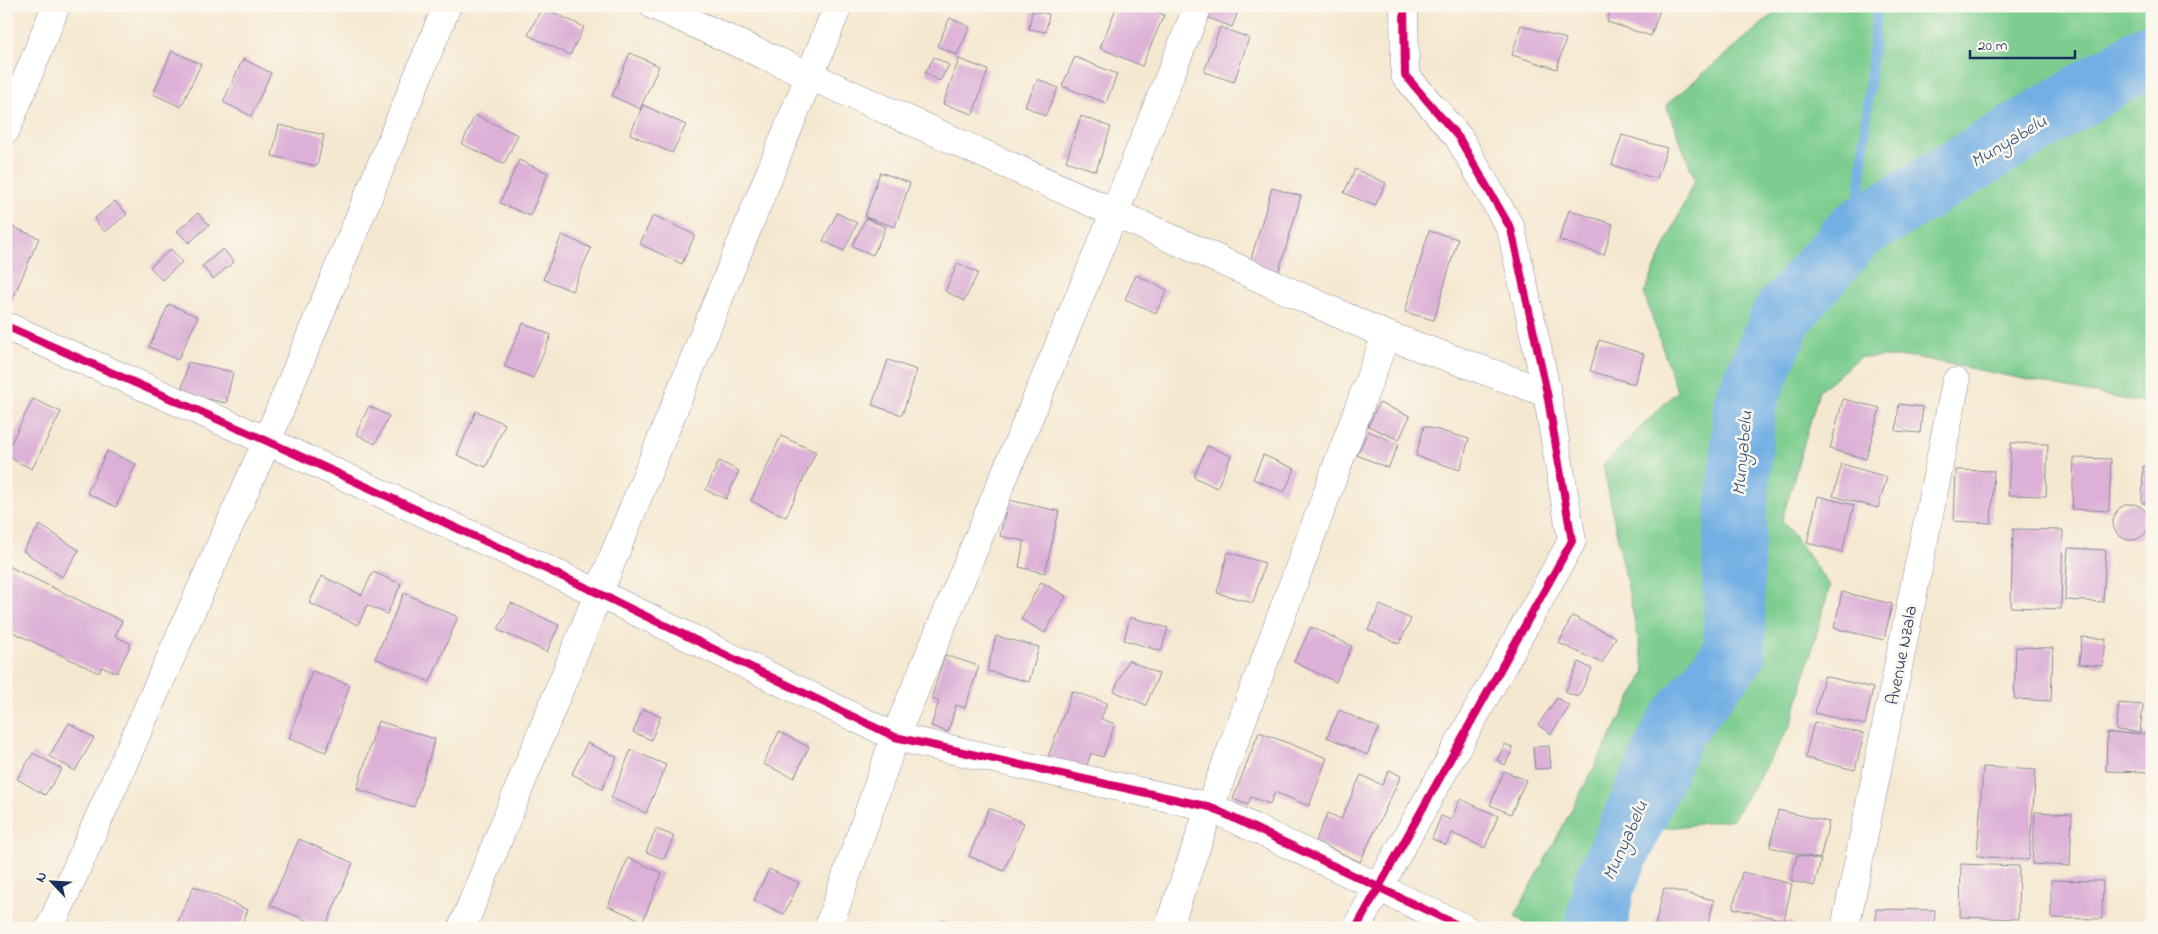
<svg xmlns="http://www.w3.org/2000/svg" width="2158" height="934" viewBox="0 0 2158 934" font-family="'Indie Flower',sans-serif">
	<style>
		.green { fill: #7ccd8f; stroke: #4c7e76 }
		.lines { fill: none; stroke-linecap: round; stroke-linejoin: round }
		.stream { stroke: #72afe4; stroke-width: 10 }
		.river { stroke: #72afe4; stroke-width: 62 }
		.building { fill: #ddb1d7 }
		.minor-casing { stroke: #888c98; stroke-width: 29 }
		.minor { stroke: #fff; stroke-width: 28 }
		.cycleway-casing { stroke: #fbf7ec; stroke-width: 11 }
		.cycleway { stroke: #d6006c; stroke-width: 8 }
		.labels { text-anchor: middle; stroke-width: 5; stroke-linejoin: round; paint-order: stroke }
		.street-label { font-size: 18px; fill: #1b2f5e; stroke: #fbf7ec }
		.water-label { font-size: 19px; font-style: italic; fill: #355586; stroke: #fbf7ec }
	</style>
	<rect width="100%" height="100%" fill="#fbf7ec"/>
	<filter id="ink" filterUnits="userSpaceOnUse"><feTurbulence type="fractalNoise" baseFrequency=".02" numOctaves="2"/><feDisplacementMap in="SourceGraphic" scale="10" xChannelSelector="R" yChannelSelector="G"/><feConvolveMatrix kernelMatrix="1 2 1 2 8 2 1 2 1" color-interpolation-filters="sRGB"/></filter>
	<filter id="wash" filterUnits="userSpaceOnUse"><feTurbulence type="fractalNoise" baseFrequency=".0096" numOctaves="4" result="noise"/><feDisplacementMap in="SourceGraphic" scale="20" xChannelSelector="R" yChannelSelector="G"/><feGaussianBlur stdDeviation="1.12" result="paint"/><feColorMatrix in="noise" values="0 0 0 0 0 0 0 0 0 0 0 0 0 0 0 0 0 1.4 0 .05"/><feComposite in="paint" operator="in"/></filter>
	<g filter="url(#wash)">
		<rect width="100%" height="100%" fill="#f5e8d1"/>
		<!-- green -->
		<path class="green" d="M1783 6H2152V405L1915 357H1860L1819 391 1782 520 1830 586 1791 725 1733 819 1655 830 1611 907 1581 928H1531L1515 916 1645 672 1603 465 1677 391 1644 293 1695 179 1666 105Z"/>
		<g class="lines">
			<!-- stream -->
			<path class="stream" d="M1856 231 1877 6"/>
			<!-- river -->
			<path class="river" d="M1596 928 1604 885 1676 726 1735 653 1733 556 1745 402 1783 314 1856 231 2152 53"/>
		</g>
		<g id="blocks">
			<!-- building -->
			<path class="building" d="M1117 6H1144L1164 15 1142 66 1100 48Z
				M1206 6H1240L1232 27 1203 16Z
				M1611 6H1661L1651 36 1607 22Z
				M542 7 584 27 570 55 528 35Z
				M1032 11 1049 14 1046 32 1029 29Z
				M950 18 970 27 957 55 937 46Z
				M1521 25 1566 39 1557 69 1512 55Z
				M1220 27 1249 38 1234 82 1204 72Z
				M172 51 201 64 181 107 153 94Z
				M630 53 659 66 640 109 612 96Z
				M934 57 949 65 940 81 925 73Z
				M1075 57 1117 74 1106 103 1062 86Z
				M243 59 271 73 251 116 223 102Z
				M959 59 988 70 973 114 943 104Z
				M1038 79 1058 88 1045 116 1025 106Z
				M643 105 686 125 672 153 630 134Z
				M475 115 518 135 504 164 462 144Z
				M1081 116 1111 127 1096 171 1066 161Z
				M279 125 324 135 317 166 272 156Z
				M1622 135 1667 148 1657 179 1612 165Z
				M519 160 548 173 530 216 500 203Z
				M1355 169 1386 183 1375 206 1344 193Z
				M880 172 910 183 895 227 865 217Z
				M1272 188 1301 196 1277 278 1248 269Z
				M115 201 127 214 105 232 94 219Z
				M1569 210 1613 224 1604 255 1559 240Z
				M198 213 209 225 189 243 177 231Z
				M837 213 857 223 844 251 823 241Z
				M653 215 695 235 682 264 640 244Z
				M866 218 886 227 873 255 852 246Z
				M6 224 39 238 11 303 6 301Z
				M1429 231 1458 239 1434 320 1405 312Z
				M562 235 591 248 572 291 543 279Z
				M171 249 182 262 162 280 150 267Z
				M223 249 234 262 213 279 202 266Z
				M958 263 978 273 964 301 945 291Z
				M1136 275 1167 290 1156 313 1125 299Z
				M169 304 198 317 178 360 149 347Z
				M523 323 551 335 533 378 504 366Z
				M1599 340 1644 354 1634 384 1590 371Z
				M888 360 917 370 902 415 872 405Z
				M188 362 233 372 226 403 181 393Z
				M33 399 61 412 32 469 6 456V453Z
				M1843 399 1880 408 1866 459 1830 449Z
				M1379 403 1410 416 1399 440 1368 426Z
				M1899 404 1923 407 1920 433 1896 431Z
				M369 406 389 416 375 444 356 434Z
				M476 411 505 424 486 467 457 455Z
				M1424 426 1469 439 1460 470 1416 456Z
				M1368 431 1399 444 1388 468 1357 455Z
				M781 436 816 452 786 517 751 501Z
				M2011 443 2048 444 2046 496 2008 495Z
				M1207 446 1231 456 1217 488 1194 477Z
				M107 451 136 464 116 507 87 493Z
				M1263 455 1295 469 1284 492 1253 479Z
				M2074 458 2111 459 2109 511 2072 509Z
				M719 461 739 471 726 499 706 490Z
				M1842 464 1887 477 1878 508 1833 496Z
				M2143 466H2152V503H2142Z
				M1956 470 1994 471 1991 523 1954 521Z
				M1818 496 1854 505 1842 552 1807 543Z
				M1008 500 1059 511 1045 573 1019 567 1024 541 1000 536Z
				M2113 522a18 18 0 1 1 36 0a18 18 0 1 1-36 0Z
				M40 525 79 550 62 577 23 551Z
				M2013 529 2063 530 2061 609 2011 607Z
				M2068 548 2106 550 2103 602 2065 600Z
				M1228 552 1265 563 1253 603 1217 593Z
				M6 565 122 621 115 636 131 644 117 673 102 667 99 673 6 629Z
				M373 572 401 584 387 614 367 605 358 625 309 603 322 576 362 595Z
				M1041 582 1066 596 1045 633 1021 619Z
				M1842 592 1892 604 1884 640 1834 628Z
				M404 593 458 617 430 682 375 658Z
				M511 603 559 625 547 652 498 630Z
				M1380 605 1411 619 1399 644 1368 630Z
				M1572 616 1616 637 1602 663 1559 643Z
				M1130 617 1168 628 1161 651 1124 640Z
				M1311 627 1352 646 1336 682 1294 662Z
				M996 636 1039 647 1029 682 987 671Z
				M2082 637 2106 639 2103 666 2079 664Z
				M2016 647 2053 648 2051 701 2014 699Z
				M945 655 979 666 965 708 956 705 948 732 931 726 939 701 931 699Z
				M1128 660 1159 674 1146 705 1114 691Z
				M1579 662 1592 669 1578 697 1565 692Z
				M312 671 350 685 326 752 289 739Z
				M1824 676 1873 688 1865 725 1815 713Z
				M1072 691 1107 703 1101 719 1115 724 1103 757 1091 753 1085 771 1048 757Z
				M1557 698 1570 706 1551 734 1538 725Z
				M2119 703 2143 705 2140 732 2116 730Z
				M643 709 661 716 651 740 633 732Z
				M1339 710 1379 728 1367 755 1327 737Z
				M378 721 435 739 414 807 357 789Z
				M1814 722 1864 734 1855 770 1805 758Z
				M69 723 94 738 75 771 49 756Z
				M779 732 809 747 794 778 763 764Z
				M1259 732 1327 758 1309 806 1275 792 1270 804 1251 797 1248 805 1233 799Z
				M2107 733 2152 734V772L2106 771Z
				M587 743 617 757 602 789 572 774Z
				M1505 744 1513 748 1505 765 1497 760Z
				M1549 746 1551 768 1535 769 1533 747Z
				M631 750 666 765 646 813 611 798Z
				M33 753 62 769 45 795 17 779Z
				M1983 767 2036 770 2029 860 1977 856Z
				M1389 770 1401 776 1360 862 1315 841 1328 813 1341 819 1361 775 1382 785Z
				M1504 771 1526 780 1511 814 1490 805Z
				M1460 799 1498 816 1485 848 1452 833 1446 845 1432 839 1441 816 1451 820Z
				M989 808 1024 823 1004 871 969 856Z
				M1778 810 1829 822 1820 859 1770 847Z
				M2035 812 2072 814 2070 866 2032 864Z
				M656 829 674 836 664 859 646 852Z
				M299 839 353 863 325 928 270 905Z
				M1797 855 1821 860 1814 886 1791 881Z
				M628 858 662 873 643 921 608 906Z
				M1961 864 2019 866 2018 919 1960 917Z
				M769 869 799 883 784 914 754 900Z
				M1742 872 1792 884 1784 920 1733 908Z
				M2051 880 2103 881 2102 919 2051 918Z
				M194 886 248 910 240 928H175Z
				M1664 888 1714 900 1707 928H1668L1655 925Z
				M1876 909 1935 910 1934 928H1876Z
				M942 920 956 928H937Z
				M1734 921 1793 922V928H1734Z
				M1960 924 2018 926V928H1959Z"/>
		</g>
	</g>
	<g filter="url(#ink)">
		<use href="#blocks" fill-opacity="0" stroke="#888c98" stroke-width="1"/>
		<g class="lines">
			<!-- minor casing -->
			<g class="minor-casing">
				<path id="minor" d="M655 6 1386 335 1547 393
					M6 130 56 6
					M6 326 267 441 598 593 895 737 1210 807 1464 928
					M50 928 267 441 447 6
					M462 928 838 6
					M828 928 895 737 1114 214 1198 6
					M1168 928 1210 807 1386 335
					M1356 928 1572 541 1547 393 1511 229 1459 138 1405 75 1404 6
					M1845 928 1956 382"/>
			</g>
			<!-- minor -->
			<use href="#minor" class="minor"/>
			<!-- cycleway casing -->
			<g class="cycleway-casing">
				<path id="cycleway" d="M6 326 267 441 598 593 895 737 1210 807 1464 928
					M1356 928 1572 541 1547 393 1511 229 1459 138 1405 75 1404 6"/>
			</g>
			<!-- cycleway -->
			<use href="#cycleway" class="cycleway"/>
		</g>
	</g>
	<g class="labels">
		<!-- street labels -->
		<g class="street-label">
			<text transform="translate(1901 655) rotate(-79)" y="6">Avenue Nzala</text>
		</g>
		<!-- water labels -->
		<g class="water-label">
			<text transform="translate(2008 140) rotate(-31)" y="7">Munyabelu</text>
			<text transform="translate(1741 453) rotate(-85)" y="7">Munyabelu</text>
			<text transform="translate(1624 840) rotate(-66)" y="7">Munyabelu</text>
		</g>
	</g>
	<!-- margin -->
	<rect width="2158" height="934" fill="none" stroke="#fbf7ec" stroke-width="25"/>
	<!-- north arrow -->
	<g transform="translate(52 882) rotate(295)" stroke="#fbf7ec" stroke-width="4" paint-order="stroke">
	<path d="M0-4L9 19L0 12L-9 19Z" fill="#1b2f5e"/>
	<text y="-8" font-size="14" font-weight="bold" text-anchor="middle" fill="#1b2f5e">N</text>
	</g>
	<!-- scale -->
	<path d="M1970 50v8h105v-8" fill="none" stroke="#1b2f5e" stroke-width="2.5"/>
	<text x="1978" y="50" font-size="15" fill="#1b2f5e" stroke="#fbf7ec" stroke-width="4" paint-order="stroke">20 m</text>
</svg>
